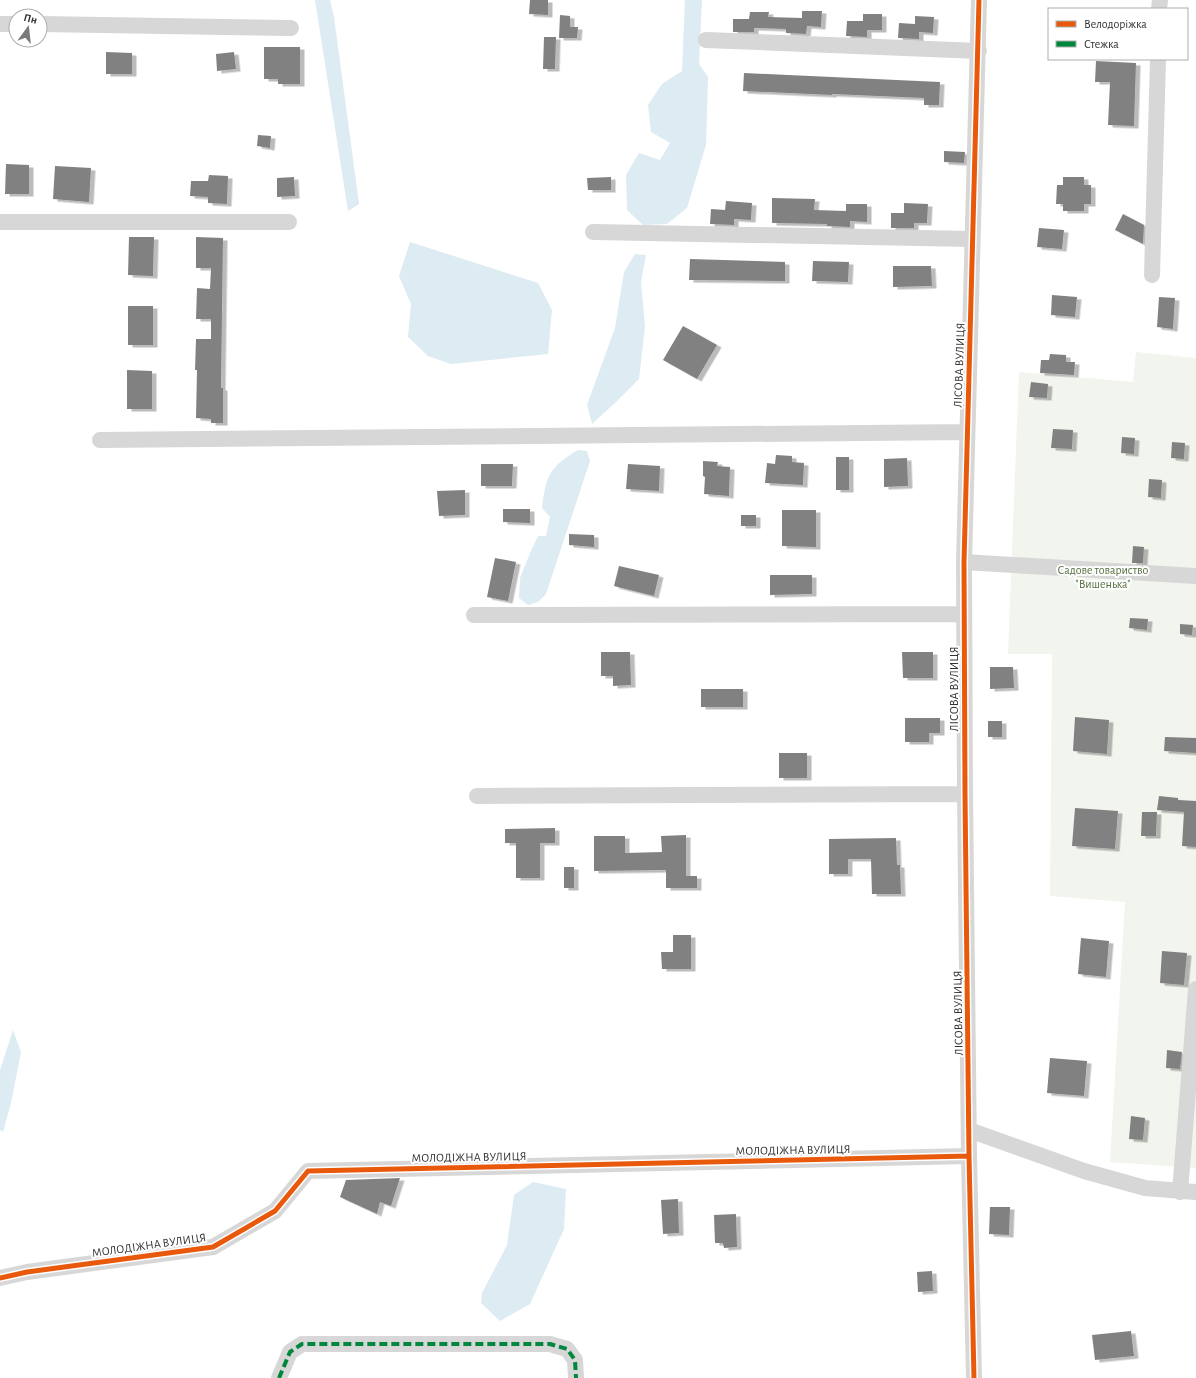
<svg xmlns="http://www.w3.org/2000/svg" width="1196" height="1378" viewBox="0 0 1196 1378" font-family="'Alegreya Sans',sans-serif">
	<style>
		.green { fill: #f1f5ed }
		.water { fill: #ddebf3 }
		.building { fill: #818181; filter: url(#shadow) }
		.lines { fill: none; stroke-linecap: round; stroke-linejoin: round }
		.street { stroke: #d7d7d7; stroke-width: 16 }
		.quiet { stroke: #00873e; stroke-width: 4; stroke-dasharray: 8 4; stroke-linecap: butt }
		.cycleway-casing { stroke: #fff; stroke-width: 8 }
		.cycleway { stroke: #e8590c; stroke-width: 5 }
		.labels { text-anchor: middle; stroke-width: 4; stroke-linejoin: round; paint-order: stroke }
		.street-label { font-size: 12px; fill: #333; stroke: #fff }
		.park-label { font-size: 12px; fill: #56703f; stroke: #fff }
	</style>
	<defs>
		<filter id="shadow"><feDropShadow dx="4.5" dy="2.5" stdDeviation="0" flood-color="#0004"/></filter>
	</defs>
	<rect width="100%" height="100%" fill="#fff"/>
	<!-- green -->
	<path class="green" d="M1136 352 1196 358V1168L1110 1162 1125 902 1050 896 1052 654H1008L1019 372 1133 382Z"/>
	<!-- water -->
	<path class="water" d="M315 0H330L334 17 359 204 348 211Z
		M685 0H702L699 64 708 77 706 145 687 208 667 224 643 225 627 210 626 175 639 153 660 160 670 143 651 132 648 105 662 84 682 71Z
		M410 242 538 283 552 310 548 354 451 364 428 356 408 337 411 304 399 276Z
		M635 254 646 255 641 282 645 326 639 379 616 402 592 424 587 405 615 328 624 272Z
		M578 450 587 451 590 461 546 594 538 602 528 605 519 598 520 578 530 553 538 536H546L550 517 542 508C546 476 549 467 578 450Z
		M13 1030 21 1052 11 1103 3 1132 0 1130V1070Z
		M533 1182 566 1189 564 1229 530 1304 500 1321 481 1303 482 1293 507 1245 514 1195Z"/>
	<!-- building -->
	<path class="building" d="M530 0H548V15L529 14Z
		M802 11H822L821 27 807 26 806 34 786 33V29L754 28V32H733V19H749L750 12H769L768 17 802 18Z
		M863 14H882V30H867V37L846 36 847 21H863Z
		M560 15 570 16V27H578L577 38H559Z
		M915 16 934 17 933 33 919 32V39L898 38 899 23 915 24Z
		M544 37H556L555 69H543Z
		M264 47H300V84H278V79H264Z
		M106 52 132 53V74H106Z
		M234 52 236 69 217 71 216 54Z
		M1096 61 1136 63 1134 126 1108 125 1110 82H1095Z
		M744 73 940 82 939 105H924V98L832 94V95L743 91Z
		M258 135 271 136 270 148 257 146Z
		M944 151 965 152 964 163 944 162Z
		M6 164 29 165V194H5Z
		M55 166 91 168 89 202 53 199Z
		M209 175 228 176 227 204 208 203V197L190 196 191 181H208Z
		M294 177 295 196 277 197V178Z
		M611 177V190H588L587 178Z
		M1063 177H1084V185H1091V204H1084V211H1063V204H1056L1057 185H1063Z
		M772 198 815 199 814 210 846 211V204H867V222L850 221V227L827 226V224L772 223Z
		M726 201 752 203 751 220 734 219V225L710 224 711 209 725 210Z
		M904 203 928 204 927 223H914V228H891V213H904Z
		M1123 214 1144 225 1143 244 1115 230Z
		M1039 228 1064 230 1062 249 1037 247Z
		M129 237H154L153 276 128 275Z
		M196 237 223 238 221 388H223V423H211V419L196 418 197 370H195L196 339H211V319H196L197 288 210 289 211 268H196Z
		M690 259 785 262V281L689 280Z
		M813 261 849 262 848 282 812 281Z
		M893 266H931L932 286 893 287Z
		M1052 295 1077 297 1075 317 1051 315Z
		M1159 297 1175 298 1173 329 1157 327Z
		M128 306H153V345H128Z
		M683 326 717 345 697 379 663 360Z
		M1050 354 1066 355V362H1075L1074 375 1040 373 1041 360H1049Z
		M127 370 152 371V409H127Z
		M1031 382 1048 384 1047 398 1029 397Z
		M1053 429 1073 430 1072 449 1051 448Z
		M1122 437 1135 438 1134 454 1121 453Z
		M1172 442 1185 443 1184 459 1171 458Z
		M776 455 792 456V462L804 463 803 485 765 483 767 463 775 464Z
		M836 457H849V490H836Z
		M907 458 908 486 884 487V459Z
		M703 461 718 462 717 466 730 467 729 496 704 494 705 477 703 476Z
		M481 464H513L512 486H481Z
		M628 464 660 466 659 491 626 489Z
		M1149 479 1162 480 1161 498 1148 497Z
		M465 490V515L439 516 437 491Z
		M503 509H530V523L503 522Z
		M782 510H816V547L782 546Z
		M741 515H756V526H741Z
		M569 534 594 535V547L569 545Z
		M1133 546 1144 547 1143 563H1132Z
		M495 558 516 562 508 601 487 597Z
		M619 566 659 575 654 596 614 586Z
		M770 575H812V594L770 595Z
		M1130 618 1148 619 1147 630 1129 628Z
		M1180 624 1193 625 1192 635 1180 634Z
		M601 652H630L631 685 613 686V676H601Z
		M902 652H933V678H903Z
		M990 667H1013L1014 688 990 689Z
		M701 689H743V707H701Z
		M1075 717 1109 720 1107 754 1073 751Z
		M905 718H940V733H929V742H905Z
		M988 721H1002V737H988Z
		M1165 737 1196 738V753L1164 751Z
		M779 753H807V778H779Z
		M1159 796 1178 798V800L1196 801V847L1182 846 1184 812 1157 810Z
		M1075 808 1118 811 1115 849 1072 846Z
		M1142 812H1157L1156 836H1141Z
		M555 828V843H540V878H516V843H505V829Z
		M686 835V876H697V888H666V870L594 871V836H625V853L662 852 661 836Z
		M896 838 897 865H900L901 894H872L871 859H848V874H829V839Z
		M564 867H574V888H564Z
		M673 935H691V969H662L661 952H673Z
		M1081 938 1109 941 1106 977 1078 974Z
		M1162 951 1187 953 1184 985 1160 983Z
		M1167 1050 1182 1052 1180 1069 1166 1068Z
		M1050 1058 1087 1061 1084 1096 1047 1093Z
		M1131 1116 1145 1118 1143 1140 1129 1139Z
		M400 1178 391 1206 380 1202 377 1214 340 1197 346 1180Z
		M678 1199 679 1233 663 1234 661 1200Z
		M990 1207H1010L1009 1235 989 1234Z
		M736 1214 737 1247 724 1248 723 1243H715L714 1215Z
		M932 1271 933 1291 918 1292 917 1272Z
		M1131 1331 1134 1356 1095 1360 1092 1335Z"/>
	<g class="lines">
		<!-- street -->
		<path class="street" d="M1159 9 1160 0
			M0 24H16
			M40 24 291 28
			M706 40 979 51
			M0 222H289
			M593 232 972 239
			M1152 275 1158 59
			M100 440 967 432
			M964 562 1196 576
			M474 615 964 614
			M477 796 965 794
			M969 1130 1084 1171 1145 1188 1196 1192
			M1180 1192 1196 989
			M0 1278 27 1272 213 1247 275 1211 308 1171 969 1156
			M279 1378 290 1352 302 1344H550L567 1349 575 1360 576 1378
			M974 1378 969 1156 965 794 964 562 979 0"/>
		<!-- quiet -->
		<path class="quiet" d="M279 1378 290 1352 302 1344H550L567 1349 575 1360 576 1378"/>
		<!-- cycleway casing -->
		<g class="cycleway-casing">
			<path id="cycleway" d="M0 1278 27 1272 213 1247 275 1211 308 1171 969 1156
				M974 1378 969 1156 965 794 964 562 979 0"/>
		</g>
		<!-- cycleway -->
		<use href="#cycleway" class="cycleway"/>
	</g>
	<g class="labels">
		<!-- street labels -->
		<g class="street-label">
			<text transform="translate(959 365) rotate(-88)" y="4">ЛІСОВА ВУЛИЦЯ</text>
			<text transform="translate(954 689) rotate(-90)" y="4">ЛІСОВА ВУЛИЦЯ</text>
			<text transform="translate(958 1013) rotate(-91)" y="4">ЛІСОВА ВУЛИЦЯ</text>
			<text transform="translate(793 1150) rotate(-1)" y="4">МОЛОДІЖНА ВУЛИЦЯ</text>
			<text transform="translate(469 1157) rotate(-1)" y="4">МОЛОДІЖНА ВУЛИЦЯ</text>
			<text transform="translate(149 1245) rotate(-8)" y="4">МОЛОДІЖНА ВУЛИЦЯ</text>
		</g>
		<!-- park labels -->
		<g class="park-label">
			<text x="1103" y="574">Садове товариство<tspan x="1103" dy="14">"Вишенька"</tspan></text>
		</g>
	</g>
	<!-- legend -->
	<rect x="1048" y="8" width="140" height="52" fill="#ffffff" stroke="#adadad"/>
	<rect x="1056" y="21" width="20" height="6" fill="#e8590c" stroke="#adadad"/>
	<text x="1084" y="28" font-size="12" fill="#333333">Велодоріжка</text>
	<rect x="1056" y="41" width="20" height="6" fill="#00873e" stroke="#adadad"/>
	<text x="1084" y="48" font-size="12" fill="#333333">Стежка</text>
	<!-- north arrow -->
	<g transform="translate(28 28) rotate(15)"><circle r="19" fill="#ffffff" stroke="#adadad"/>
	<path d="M0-3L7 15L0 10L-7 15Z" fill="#7a7a7a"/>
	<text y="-6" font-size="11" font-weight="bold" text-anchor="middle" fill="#333333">Пн</text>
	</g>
</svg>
